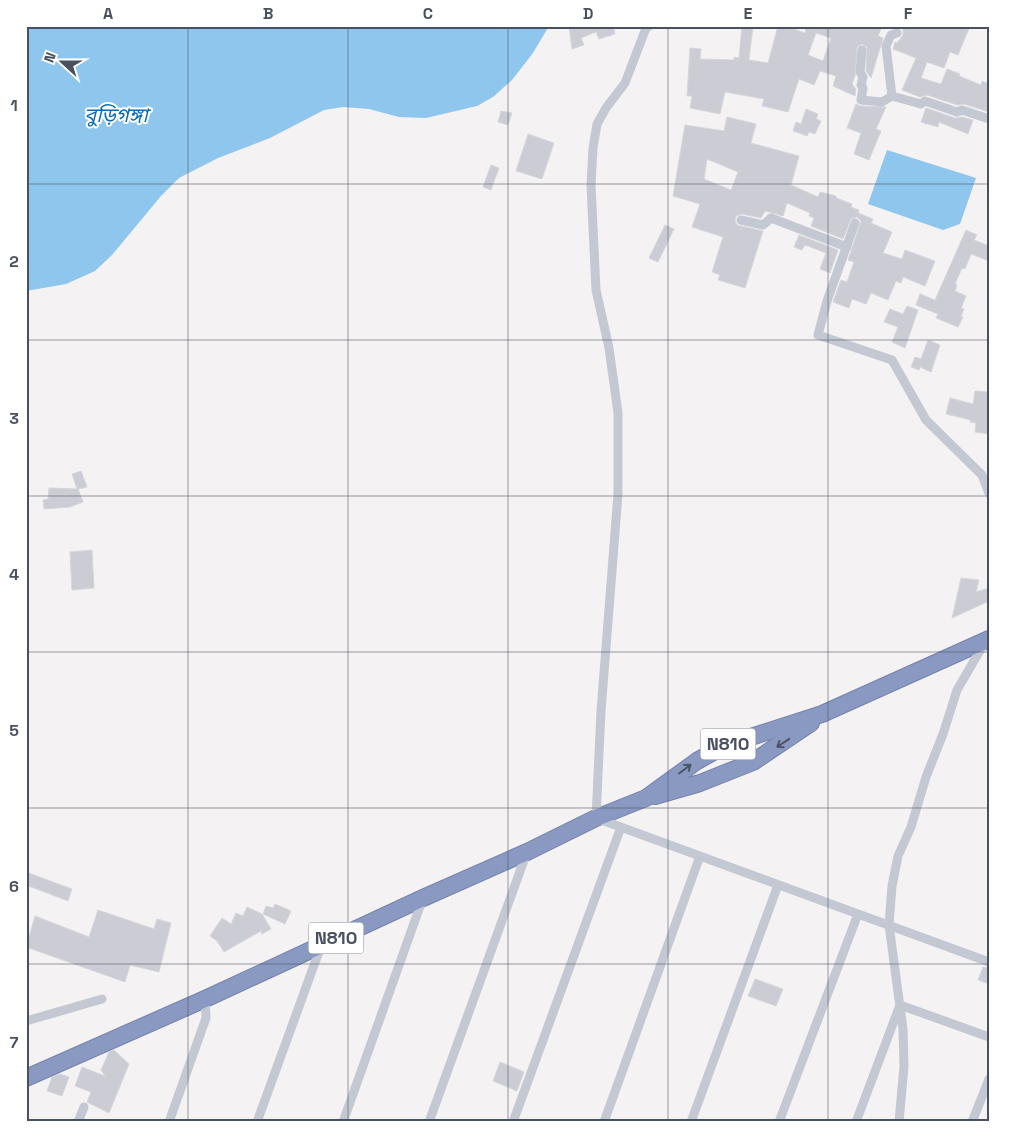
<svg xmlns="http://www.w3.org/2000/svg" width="1015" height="1148" viewBox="0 0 1015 1148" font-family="'Space Grotesk','Noto Sans Bengali',sans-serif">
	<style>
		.water { fill: #8ec6ee }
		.building { fill: #cccdd4; stroke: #d6d7dd; fill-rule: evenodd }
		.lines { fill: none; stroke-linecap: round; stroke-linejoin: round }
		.highway-casing { stroke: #7483ad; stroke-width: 18 }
		.street { stroke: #c3c8d3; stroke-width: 9 }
		.highway { stroke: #8999c1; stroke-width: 16 }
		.oneway { stroke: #4c5465 }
		.grid { fill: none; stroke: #495060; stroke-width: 1; stroke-opacity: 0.55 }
		.labels { text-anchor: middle; stroke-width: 4; stroke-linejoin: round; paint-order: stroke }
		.shield { fill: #fff; stroke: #808490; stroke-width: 1 }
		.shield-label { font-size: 18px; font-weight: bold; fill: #495060 }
		.water-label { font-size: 20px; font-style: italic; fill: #0a6bb3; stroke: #fff }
		.neatline { fill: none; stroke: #495060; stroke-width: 2 }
		.grid-label { font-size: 16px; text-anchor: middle; font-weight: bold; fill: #495060 }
	</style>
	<rect width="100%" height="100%" fill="#f4f2f2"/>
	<!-- water -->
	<path class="water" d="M26 26H549L533 53 512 80 493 97 477 106 426 118 399 117 369 109 343 107 324 110 270 138 218 158 179 178 161 196 112 255 95 271 66 284 26 291Z
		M887 150 976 178 960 224 943 230 868 204Z"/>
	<!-- building -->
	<path class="building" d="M569 26H613L615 34 599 39 596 32 581 38 584 45 572 49Z
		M742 26H753L749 60 768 63 778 26H786L805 33 806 30 801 26H882L878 36 883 38 871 78 866 71 867 47 862 44 857 47 855 76 852 84 856 89 855 96 833 86 836 76 820 71 814 85 799 79 788 112 762 106 764 99 725 92 720 114 690 108 692 96H687L690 48 701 49 700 59 734 60V57L739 58ZM816 33 831 38 823 61 808 55Z
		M903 26H970L958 55 950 52 944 68 927 62 921 78 941 84 947 69 960 74 959 76 981 85 982 81 989 84V112L964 104 957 105 927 95 920 97 902 90 916 58 893 49 895 42 897 43 903 35Z
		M856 104 860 106 886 107 876 129 881 131 869 160 854 154 861 133 847 128Z
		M926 108 955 118 962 117 973 120 968 134 939 122 938 127 921 122Z
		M806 109 818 114 816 119 821 121 815 134 809 132 807 136 793 131 796 122 801 124Z
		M501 111 512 113 508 125 498 122Z
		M727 117 756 124 751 143 799 156 791 185 818 197 820 192 836 196V198L852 204 851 207 859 210 858 213 873 219 871 223 892 232 883 253 902 259 905 250 935 261 925 286 903 277 901 283 896 281 888 300 871 293 866 304 852 299 849 308 833 302 841 280 847 282 854 262 848 260 861 221 857 217 851 219 843 239 811 226 814 218 809 216 810 213 787 203 783 216 765 211 761 218 742 214 736 216 735 221 737 225 763 231 745 288 718 280 720 275 712 272 723 237 692 227 700 204 673 196 685 125 724 131ZM707 159 738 172 731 190 704 179Z
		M528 134 554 143 542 179 516 171Z
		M491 165 499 168 491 190 483 187Z
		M665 225 674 229 658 262 649 258Z
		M966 230 977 235 974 240 989 246V261L971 254 965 269 962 268 955 284 957 285 955 291 966 296 961 308 964 309 961 316 963 317 958 327 936 318 938 314 916 305 920 294 935 300Z
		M799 235 838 250 830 273 820 269 826 253 805 245 802 250 794 247Z
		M907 306 918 310 905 348 892 342 898 327 884 322 890 309 903 314Z
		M928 340 940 345 931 372 920 367 919 370 911 367 915 357 921 359Z
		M975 391 989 392V434L975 432 976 423 970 422 971 420 946 414 950 398 973 404Z
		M81 471 87 487 78 489 83 502 70 507 44 509 43 500 48 499 49 488 77 489 72 474Z
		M92 550 94 588 72 590 70 552Z
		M961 578 979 580 976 592 989 588V601L952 618Z
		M26 872 72 889 68 901 26 885Z
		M275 904 291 911 285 924 263 914 266 906 273 908Z
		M247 907 262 914 271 929 262 934 261 931 224 952 217 941 210 936 222 918 231 924 236 913 243 916Z
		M98 910 154 929 157 919 171 923 159 972 130 965 125 982 26 947 35 916 89 937Z
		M983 967 989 968V984L978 980Z
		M755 979 783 989 776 1006 748 996Z
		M114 1050 129 1064 109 1113 87 1102 91 1092 75 1086 82 1067 105 1076 101 1070 109 1052Z
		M500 1062 524 1072 517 1091 493 1081Z
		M60 1074 69 1077 62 1096 47 1091 52 1077Z"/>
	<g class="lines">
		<!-- highway casing -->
		<g class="highway-casing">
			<path id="highway" d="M655 796 700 783 753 762 811 723
				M26 1078 205 999 423 898 527 852 596 818 646 798 697 761 726 745 822 714 989 639"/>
		</g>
		<!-- street -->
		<path class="street" d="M649 26 646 28 625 83 606 108 597 124 593 148 591 185 596 290 609 348 618 413V494L601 711 596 818 989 962
			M862 50 860 72 863 77 861 85 863 88 861 100 882 102 892 96 921 104 925 101 957 112 962 110 989 119
			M892 96 886 46 891 35 897 33
			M741 220 763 225 771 218 847 247
			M855 223 827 301 818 335 892 360 926 420 982 475 989 493
			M26 1021 102 999
			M78 1122 84 1107
			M169 1122 206 1018 205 999
			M257 1122 321 946
			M343 1122 423 898
			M429 1122 527 852
			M513 1122 621 827
			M604 1122 700 856
			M691 1122 778 885
			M779 1122 858 914
			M856 1122 900 1005 989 1037
			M899 1122 904 1066 903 1029 889 925 892 886 898 856 911 827 926 777 943 734 957 690 985 642
			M972 1122 989 1079"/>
		<!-- highway -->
		<use href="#highway" class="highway"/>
	</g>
	<!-- one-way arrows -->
	<defs><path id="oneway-shaft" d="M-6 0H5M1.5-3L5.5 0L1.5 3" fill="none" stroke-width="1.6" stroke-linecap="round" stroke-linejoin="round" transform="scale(1.25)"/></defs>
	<g class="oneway">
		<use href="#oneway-shaft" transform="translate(783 743) rotate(146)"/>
		<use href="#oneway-shaft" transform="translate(685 769) rotate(-37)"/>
	</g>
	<!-- grid -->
	<path class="grid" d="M188 26V1122M348 26V1122M508 26V1122M668 26V1122M828 26V1122M26 184H989M26 340H989M26 496H989M26 652H989M26 808H989M26 964H989"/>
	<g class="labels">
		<!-- shield labels -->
		<g class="shield">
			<rect x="700.5" y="728.5" width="55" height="31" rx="4"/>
			<rect x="308.5" y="922.5" width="55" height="31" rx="4"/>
		</g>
		<g class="shield-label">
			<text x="728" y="750">N810</text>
			<text x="336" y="944">N810</text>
		</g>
		<!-- water labels -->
		<g class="water-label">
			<text x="116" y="122">বুড়িগঙ্গা</text>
		</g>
	</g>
	<!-- border -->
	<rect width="1015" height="1148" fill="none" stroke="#ffffff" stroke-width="55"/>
	<!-- north arrow -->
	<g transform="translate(62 62) rotate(291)" stroke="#ffffff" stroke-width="4" paint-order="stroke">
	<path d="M0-4L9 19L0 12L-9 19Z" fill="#495060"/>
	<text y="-8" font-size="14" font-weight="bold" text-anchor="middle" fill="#495060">N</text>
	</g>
	<rect x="28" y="28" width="960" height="1092" class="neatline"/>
	<g class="grid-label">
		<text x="108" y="19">A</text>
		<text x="268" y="19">B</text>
		<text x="428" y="19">C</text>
		<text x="588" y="19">D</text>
		<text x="748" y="19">E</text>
		<text x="908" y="19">F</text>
		<text x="14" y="111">1</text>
		<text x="14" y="267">2</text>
		<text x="14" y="424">3</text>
		<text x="14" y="580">4</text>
		<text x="14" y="736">5</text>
		<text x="14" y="892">6</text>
		<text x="14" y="1048">7</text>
	</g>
</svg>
